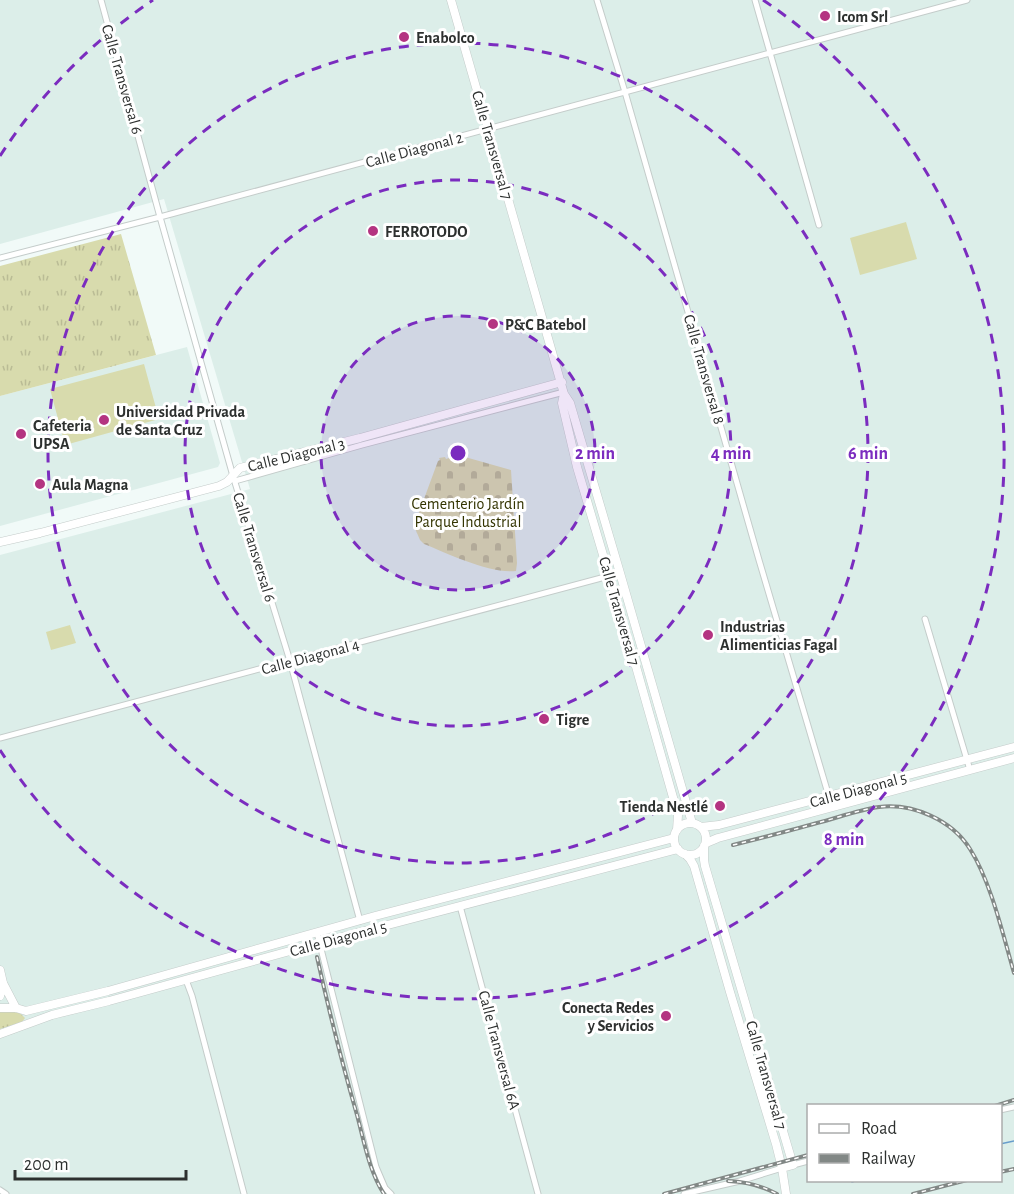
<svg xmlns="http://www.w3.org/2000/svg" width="1014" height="1194" viewBox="0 0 1014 1194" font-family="'Alegreya Sans',sans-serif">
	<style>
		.built { fill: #dceee9; fill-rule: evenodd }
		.grass { fill: url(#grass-tufts) }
		.cemetery { fill: url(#cemetery-stones) }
		.pitch { fill: #d8dbad }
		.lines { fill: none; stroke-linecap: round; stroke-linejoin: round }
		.stream { stroke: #689dcb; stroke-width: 1.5 }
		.street-casing { stroke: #c4ccca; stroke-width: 7 }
		.secondary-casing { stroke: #c4ccca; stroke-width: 9 }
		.street { stroke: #fff; stroke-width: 5 }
		.secondary { stroke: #fff; stroke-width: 8 }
		.rail-casing { stroke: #828886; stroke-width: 4 }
		.rail { stroke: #fff; stroke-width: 1.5; stroke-dasharray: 4.5; stroke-linecap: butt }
		.ring { fill: none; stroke: #7b2cbf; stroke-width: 3; stroke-dasharray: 10 8 }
		.poi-dot { fill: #b43481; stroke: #fff; stroke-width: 2 }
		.labels { text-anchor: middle; stroke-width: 6; stroke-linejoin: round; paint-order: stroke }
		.poi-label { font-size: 16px; font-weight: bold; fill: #2d302f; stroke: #fff; text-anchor: start }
		.street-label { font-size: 16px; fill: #2d302f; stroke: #fff }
		.park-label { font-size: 16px; fill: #333400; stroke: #fff }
		.centre { fill: #7b2cbf; stroke: #fff; stroke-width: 3 }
		.ring-label { font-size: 18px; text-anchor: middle; font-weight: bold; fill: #7b2cbf; stroke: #fff; stroke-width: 6; stroke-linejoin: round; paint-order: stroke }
	</style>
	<defs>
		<pattern id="grass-tufts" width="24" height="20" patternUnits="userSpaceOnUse" patternTransform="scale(1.5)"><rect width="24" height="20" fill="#d8dbad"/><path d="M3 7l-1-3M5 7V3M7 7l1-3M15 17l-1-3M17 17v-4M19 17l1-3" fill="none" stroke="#babc95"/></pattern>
		<pattern id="cemetery-stones" width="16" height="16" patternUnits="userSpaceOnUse" patternTransform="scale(1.5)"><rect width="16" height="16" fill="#d8dbad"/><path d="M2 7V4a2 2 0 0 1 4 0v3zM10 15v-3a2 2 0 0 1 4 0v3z" fill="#babc95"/></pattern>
	</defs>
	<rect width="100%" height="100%" fill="#f1faf8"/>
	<!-- built -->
	<path class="built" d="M0 0H1014V1194H0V555L250 489 164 199 0 244ZM808 1106H1000V1180H808Z
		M187 347 220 463 218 467 0 526V396Z"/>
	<!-- grass -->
	<path class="grass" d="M121 234 156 355 0 396V266Z
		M0 1012H19L25 1018 22 1022 0 1029Z"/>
	<!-- cemetery -->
	<path class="cemetery" d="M458 455 511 470 517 563 516 571C490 574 449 554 424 544L420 540 414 526 438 461 440 460 439 458 445 457 446 459Z"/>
	<!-- pitch -->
	<path class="pitch" d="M906 222 917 259 860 275 850 238Z
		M144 364 159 419 65 445 50 389Z
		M70 625 76 643 51 650 46 632Z"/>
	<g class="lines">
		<!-- stream -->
		<path class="stream" d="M1000 1144 1014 1141
			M852 1182 858 1180"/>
		<!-- street casing -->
		<g class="street-casing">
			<path id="street" d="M101 0 160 217 233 476 290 661 360 921
				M597 0 625 92 759 560 832 807
				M755 0 819 225
				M0 258 160 217 967 0
				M235 481 362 445 564 392
				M925 619 970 770
				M0 738 620 573
				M460 906 538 1194
				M317 933 376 1167 385 1188 391 1194
				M186 980 192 996 244 1194
				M1000 1110 1014 1107
				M793 1165 808 1161
				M0 1190 6 1194
				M684 1194 740 1181 782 1168"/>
		</g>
		<!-- secondary casing -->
		<g class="secondary-casing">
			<path id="secondary" d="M451 0 564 394 570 403 620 573 692 823
				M564 394 562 403 577 467 635 663 678 815 677 830
				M0 542 40 533 219 486 227 482 240 468 360 438 562 382
				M674 839a16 16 0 1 1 32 0a16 16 0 1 1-32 0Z
				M701 827 719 825 1014 747
				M706 843 718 838 1014 758
				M704 846V860L705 866 793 1165 782 1168
				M685 854 690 859 694 866 730 992 776 1144 782 1168 786 1194
				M0 970 3 983 16 1008
				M0 996 3 983
				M0 1008H16L26 1011 108 991 375 916 674 838
				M0 1034 52 1015 109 1001 319 943 678 849"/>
		</g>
		<!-- street -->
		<use href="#street" class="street"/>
		<!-- secondary -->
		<use href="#secondary" class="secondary"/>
		<!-- rail casing -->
		<g class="rail-casing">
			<path id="rail" d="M733 845C761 838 789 831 817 823 837 818 858 810 879 807 913 803 952 820 970 849 991 882 1003 935 1014 973
				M317 957C329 1011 342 1063 357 1115 364 1141 369 1171 384 1194
				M995 1106 1014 1100
				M1000 1172 1014 1169
				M728 1181C746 1182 761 1185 777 1194
				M664 1194 808 1155
				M913 1194 967 1180"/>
		</g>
		<!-- rail -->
		<use href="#rail" class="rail"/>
	</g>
	<!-- distance rings -->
	<circle cx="458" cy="453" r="137" fill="#7b2cbf" fill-opacity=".12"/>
	<g class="ring">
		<circle cx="458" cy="453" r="137"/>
		<circle cx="458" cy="453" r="273"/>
		<circle cx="458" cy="453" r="410"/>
		<path d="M0 156A546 546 0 0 1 153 0M763 0A546 546 0 1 1 0 750"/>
	</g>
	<!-- markers -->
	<g class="poi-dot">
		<circle cx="825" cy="16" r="6"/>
		<circle cx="404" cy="37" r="6"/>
		<circle cx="373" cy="231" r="6"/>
		<circle cx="493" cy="324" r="6"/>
		<circle cx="104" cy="420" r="6"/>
		<circle cx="21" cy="434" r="6"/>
		<circle cx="40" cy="484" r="6"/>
		<circle cx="708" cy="635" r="6"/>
		<circle cx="544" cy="719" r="6"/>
		<circle cx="720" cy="806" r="6"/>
		<circle cx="666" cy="1016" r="6"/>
	</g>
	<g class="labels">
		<!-- poi labels -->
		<g class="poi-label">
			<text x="837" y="22">Icom Srl</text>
			<text x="416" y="43">Enabolco</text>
			<text x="385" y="237">FERROTODO</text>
			<text x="505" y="330">P&amp;C Batebol</text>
			<text x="116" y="417">Universidad Privada<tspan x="116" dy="18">de Santa Cruz</tspan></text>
			<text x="33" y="431">Cafeteria<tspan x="33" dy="18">UPSA</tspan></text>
			<text x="52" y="490">Aula Magna</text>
			<text x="720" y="632">Industrias<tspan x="720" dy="18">Alimenticias Fagal</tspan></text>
			<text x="556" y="725">Tigre</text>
			<text x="708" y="812" text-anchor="end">Tienda Nestlé</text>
			<text x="654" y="1013" text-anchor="end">Conecta Redes<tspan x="654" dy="18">y Servicios</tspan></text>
		</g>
		<!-- street labels -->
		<g class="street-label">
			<text transform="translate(123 79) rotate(74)" y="6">Calle Transversal 6</text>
			<text transform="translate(493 145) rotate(74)" y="6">Calle Transversal 7</text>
			<text transform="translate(414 149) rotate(-15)" y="6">Calle Diagonal 2</text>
			<text transform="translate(705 369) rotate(74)" y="6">Calle Transversal 8</text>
			<text transform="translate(296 454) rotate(-14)" y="6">Calle Diagonal 3</text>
			<text transform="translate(255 547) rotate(73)" y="6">Calle Transversal 6</text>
			<text transform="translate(620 611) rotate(74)" y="6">Calle Transversal 7</text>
			<text transform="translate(310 656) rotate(-15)" y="6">Calle Diagonal 4</text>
			<text transform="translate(858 789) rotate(-15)" y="6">Calle Diagonal 5</text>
			<text transform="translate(338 938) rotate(-15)" y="6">Calle Diagonal 5</text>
			<text transform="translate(500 1050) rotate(75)" y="6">Calle Transversal 6A</text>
			<text transform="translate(767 1075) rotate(74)" y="6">Calle Transversal 7</text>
		</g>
		<!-- park labels -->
		<g class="park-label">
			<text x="468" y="509">Cementerio Jardín<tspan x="468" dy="18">Parque Industrial</tspan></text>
		</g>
	</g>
	<circle cx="458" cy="453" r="9" class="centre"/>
	<g class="ring-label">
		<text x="595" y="459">2 min</text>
		<text x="731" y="459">4 min</text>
		<text x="868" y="459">6 min</text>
		<text x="844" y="845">8 min</text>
	</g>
	<!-- legend -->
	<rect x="807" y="1104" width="195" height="78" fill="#ffffff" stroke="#abacac" stroke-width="1.5"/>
	<rect x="819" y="1124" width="30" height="9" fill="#ffffff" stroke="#abacac" stroke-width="1.5"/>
	<text x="861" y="1134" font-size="18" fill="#2d302f">Road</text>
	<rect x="819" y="1154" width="30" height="9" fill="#828886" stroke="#abacac" stroke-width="1.5"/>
	<text x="861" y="1164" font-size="18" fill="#2d302f">Railway</text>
	<!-- scale -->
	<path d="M15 1170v9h171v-9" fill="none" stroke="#2d302f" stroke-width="3"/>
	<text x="24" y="1170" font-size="18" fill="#2d302f" stroke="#ffffff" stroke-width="4.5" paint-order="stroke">200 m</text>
</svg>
